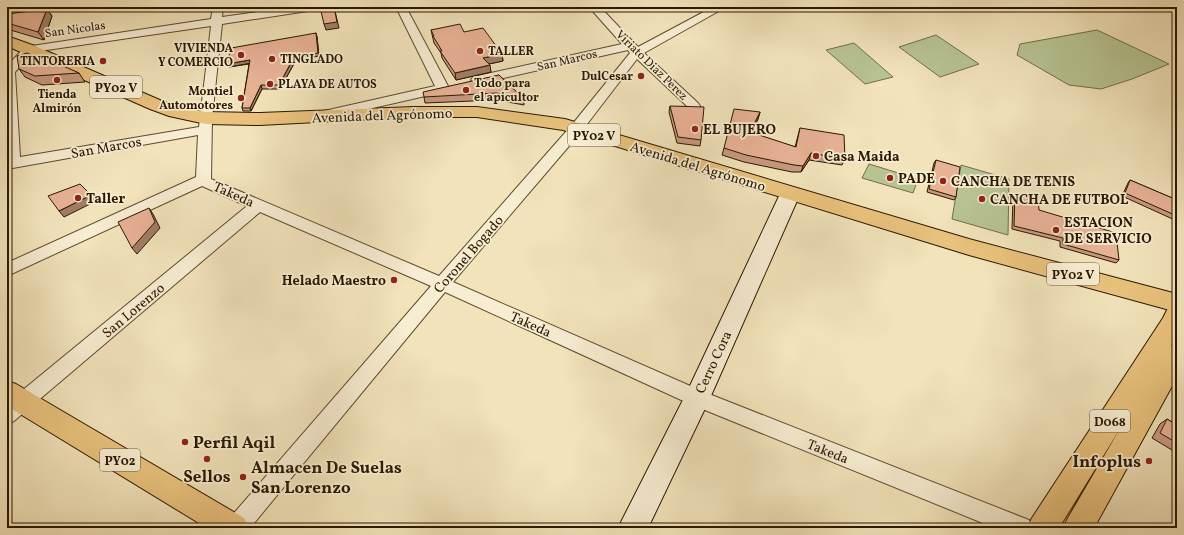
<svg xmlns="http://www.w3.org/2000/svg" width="1184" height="535" viewBox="0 0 1184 535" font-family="Vollkorn,serif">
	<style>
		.green { fill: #b7c492; stroke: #706e49 }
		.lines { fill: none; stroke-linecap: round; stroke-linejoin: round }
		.street-casing { stroke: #5c4b2e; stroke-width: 2 }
		.secondary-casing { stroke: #2a1800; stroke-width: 2 }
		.primary-casing { stroke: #2a1800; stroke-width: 2 }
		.highway-casing { stroke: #2a1800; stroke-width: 2 }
		.street { fill: #f7edd2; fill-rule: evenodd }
		.secondary { fill: #f7edd2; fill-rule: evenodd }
		.primary { fill: #e9c27d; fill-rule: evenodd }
		.highway { fill: #e9c27d; fill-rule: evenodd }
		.wall { fill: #c89980; stroke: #2a1800 }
		.shaded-wall { fill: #a27d68; stroke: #2a1800 }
		.building { fill: #e8b295; stroke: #2a1800 }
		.poi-dot { fill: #8f2418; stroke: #f7edd2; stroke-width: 1.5 }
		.labels { text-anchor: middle; stroke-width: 3.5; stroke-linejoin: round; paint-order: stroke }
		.far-street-label { font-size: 12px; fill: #2a1800; stroke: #f7edd2 }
		.far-poi-label { font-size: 12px; font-weight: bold; fill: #2a1800; stroke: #f7edd2; text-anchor: end }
		.shield { fill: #f7edd2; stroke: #68583f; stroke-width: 1 }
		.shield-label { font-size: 13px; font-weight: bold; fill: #2a1800 }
		.street-label { font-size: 14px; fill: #2a1800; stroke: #f7edd2 }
		.poi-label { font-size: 14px; font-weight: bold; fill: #2a1800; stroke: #f7edd2; text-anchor: start }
		.near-poi-label { font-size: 17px; font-weight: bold; fill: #2a1800; stroke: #f7edd2; text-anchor: start }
	</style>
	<rect width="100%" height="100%" fill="#f2e3ba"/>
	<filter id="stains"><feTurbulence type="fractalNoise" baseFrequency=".005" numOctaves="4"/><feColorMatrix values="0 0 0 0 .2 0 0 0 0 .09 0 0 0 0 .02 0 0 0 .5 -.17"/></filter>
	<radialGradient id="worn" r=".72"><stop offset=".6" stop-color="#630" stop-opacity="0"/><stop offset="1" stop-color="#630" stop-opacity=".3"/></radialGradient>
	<!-- green -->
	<path class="green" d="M1097 30 1169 64 1132 79 1101 89 1069 85 1017 55 1020 44Z
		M936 35 979 64 940 77 899 47Z
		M854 43 893 77 865 84 826 50Z
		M869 164 918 179 913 193 862 178Z
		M961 165 1009 179 1008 235 952 219Z"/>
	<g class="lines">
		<!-- street casing -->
		<g class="street-casing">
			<path id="street" d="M213 7H223L222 17 292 7H319L314 10 222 24 212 118 211 179 439 276 571 126 630 53 628 50 477 84 471 80 473 77 622 44 589 7H600L638 47 713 7H726L644 53 698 103 700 106 698 109H690L637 59 581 132 453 282 704 392 1029 520 1032 528H995L690 404 445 292 250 528H225L228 520 431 286 260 212 14 421 7 424V403L247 206 202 186 7 276V263L196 177 198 135 7 169V66L25 47 211 19ZM211 26 199 127 20 157 15 72 33 52Z
				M396 7H406L449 88 443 92 329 118 324 117 323 114 324 111 435 86Z"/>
		</g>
		<!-- secondary casing -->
		<g class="secondary-casing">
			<path id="secondary" d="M790 187 797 189 800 194 710 398 648 528H618L688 390 780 194 783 189Z"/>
		</g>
		<!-- primary casing -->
		<g class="primary-casing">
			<path id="primary" d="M1177 304V336L1171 346 1177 344V377L1094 528H1063L1068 518 1121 427 1059 528H1027L1032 518 1163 318 1169 306Z"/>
		</g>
		<!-- highway casing -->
		<g class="highway-casing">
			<path id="highway" d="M7 36 35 46 162 101 179 107 206 112 260 113 413 107H477L565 119 969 239 1177 294V312L969 255 563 130 477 117H413L260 125 206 124 169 116 150 109 7 46Z
				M7 381 16 384 244 518 249 528H207L7 406Z"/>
		</g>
		<!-- street -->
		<use href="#street" class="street"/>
		<!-- secondary -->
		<use href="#secondary" class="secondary"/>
		<!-- primary -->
		<use href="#primary" class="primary"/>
		<!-- highway -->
		<use href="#highway" class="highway"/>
	</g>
	<!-- wall -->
	<path class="wall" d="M47 9 52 16 44 40 7 29V14Z
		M431 30 464 32 502 54 503 61 489 64 491 72 456 80 442 58 441 53 434 43Z
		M316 33 317 37 319 56 296 60 280 89H262L251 111H243L242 108 249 64 229 67Z
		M42 60 79 73 85 82 42 85 25 77 19 69Z
		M499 75 524 99V105L497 100 425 103 424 97Z
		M670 106 701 140 700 146 677 143 669 112Z
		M760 112 758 119 751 133 795 147 800 128 845 159 842 165 809 160 801 172H792L744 162 722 155 724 148Z
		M936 160 956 197 954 200 927 192 934 163Z
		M1130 180 1177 200V221L1122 196 1128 183Z
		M1015 194 1039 210 1119 260 1116 263 1060 247V241L1012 229 1013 197Z
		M1167 419 1177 425V453L1152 438 1160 424Z"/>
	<!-- shaded-wall -->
	<path class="shaded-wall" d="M334 7 339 28 326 30 324 24Z
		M47 9 52 16 44 40 38 32Z
		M316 33 317 37 319 56 296 60 280 89 279 85 294 57Z
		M502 54 503 61 484 65 483 58Z
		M250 60 251 63 229 67 227 64Z
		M490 65 491 72 456 80 455 73Z
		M261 85 262 89 251 111 250 108Z
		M760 112 758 119 748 139 750 132Z
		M811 153 809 160 801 172 803 166Z
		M91 195 96 201 64 217 59 211Z
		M149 208 153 214 160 228 137 254 132 248Z"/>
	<!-- building -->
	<path class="building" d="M320 7H334L337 22 324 24Z
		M47 9 38 32 7 23V14Z
		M460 24 464 32 483 28 502 54 483 58 490 65 455 73 440 51H442L433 36H434L431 30Z
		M316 33 318 53 294 57 279 85H261L250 108H242L250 60 227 64 231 48Z
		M27 53 42 60 61 65 79 73 35 76 19 69 17 56Z
		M499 75 524 99 496 93 424 97 423 92Z
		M670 106 704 107 701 140 678 137Z
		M734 109 760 112 750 132 796 147 800 128 844 135 845 159 811 153 803 166 794 165 746 155 724 148Z
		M936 160 960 167 956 197 929 189Z
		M1130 180 1177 200V216L1125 193Z
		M80 184 91 195 59 211 48 196Z
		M1015 194 1038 200 1039 210 1116 233 1119 260 1063 244V238L1014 226Z
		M149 208 155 222 132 248 118 222Z
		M1167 419 1177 425V443L1160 433Z"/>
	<!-- markers -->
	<g class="poi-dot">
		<circle cx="480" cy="51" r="4"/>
		<circle cx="241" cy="55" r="4"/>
		<circle cx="272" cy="59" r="4"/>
		<circle cx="103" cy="61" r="4"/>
		<circle cx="641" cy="76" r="4"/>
		<circle cx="57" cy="80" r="4"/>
		<circle cx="270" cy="84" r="4"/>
		<circle cx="466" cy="90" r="4"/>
		<circle cx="241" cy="98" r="4"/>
		<circle cx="695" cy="129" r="4"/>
		<circle cx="816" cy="156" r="4"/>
		<circle cx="890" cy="178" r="4"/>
		<circle cx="943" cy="181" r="4"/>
		<circle cx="78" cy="198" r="4"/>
		<circle cx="982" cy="199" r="4"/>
		<circle cx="1056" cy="230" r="4"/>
		<circle cx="394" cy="280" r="4"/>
		<circle cx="185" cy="442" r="4"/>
		<circle cx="207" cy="459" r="4"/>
		<circle cx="1149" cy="461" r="4"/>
		<circle cx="243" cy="477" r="4"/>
	</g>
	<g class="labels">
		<!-- far-street labels -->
		<g class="far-street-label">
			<text transform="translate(75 29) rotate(-8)" y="4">San Nicolas</text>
			<text transform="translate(567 60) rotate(-13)" y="4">San Marcos</text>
			<text transform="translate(652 65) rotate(44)" y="4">Viriato Diaz Perez</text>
		</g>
		<!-- far-poi labels -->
		<g class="far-poi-label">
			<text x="233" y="52">VIVIENDA<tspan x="233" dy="14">Y COMERCIO</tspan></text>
			<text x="488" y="55" text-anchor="start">TALLER</text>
			<text x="280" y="63" text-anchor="start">TINGLADO</text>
			<text x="95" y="65">TINTORERIA</text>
			<text x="633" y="80">DulCesar</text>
			<text x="474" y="87" text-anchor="start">Todo para<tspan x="474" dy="14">el apicultor</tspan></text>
			<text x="278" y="88" text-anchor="start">PLAYA DE AUTOS</text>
			<text x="233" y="95">Montiel<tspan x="233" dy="14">Automotores</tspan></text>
			<text x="57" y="98" text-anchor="middle">Tienda<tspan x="57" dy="14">Almirón</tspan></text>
		</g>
		<!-- shield labels -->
		<g class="shield">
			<rect x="90" y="76" width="52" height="22" rx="3"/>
			<rect x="568" y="124" width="52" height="22" rx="3"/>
			<rect x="1047" y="263" width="52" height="22" rx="3"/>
			<rect x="1090" y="410" width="40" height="22" rx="3"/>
			<rect x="100" y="449" width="40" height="22" rx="3"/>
		</g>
		<g class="shield-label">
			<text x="116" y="92">PY02 V</text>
			<text x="594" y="140">PY02 V</text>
			<text x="1073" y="279">PY02 V</text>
			<text x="1110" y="426">D068</text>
			<text x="120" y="465">PY02</text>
		</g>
		<!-- street labels -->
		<g class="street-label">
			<text transform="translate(382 115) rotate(-2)" y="5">Avenida del Agrónomo</text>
			<text transform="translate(106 147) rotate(-10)" y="5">San Marcos</text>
			<text transform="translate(698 166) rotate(17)" y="5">Avenida del Agrónomo</text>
			<text transform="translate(234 194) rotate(24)" y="5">Takeda</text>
			<text transform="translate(468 254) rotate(-49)" y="5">Coronel Bogado</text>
			<text transform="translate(133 310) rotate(-40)" y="5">San Lorenzo</text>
			<text transform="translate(531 324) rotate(24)" y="5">Takeda</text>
			<text transform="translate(713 362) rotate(-65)" y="5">Cerro Cora</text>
			<text transform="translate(828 451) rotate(22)" y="5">Takeda</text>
		</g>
		<!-- poi labels -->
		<g class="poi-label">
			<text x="703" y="134">EL BUJERO</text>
			<text x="824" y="161">Casa Maida</text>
			<text x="898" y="183">PADE</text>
			<text x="951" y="186">CANCHA DE TENIS</text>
			<text x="86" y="203">Taller</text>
			<text x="990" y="204">CANCHA DE FUTBOL</text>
			<text x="1064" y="227">ESTACION<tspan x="1064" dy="16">DE SERVICIO</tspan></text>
			<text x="386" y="285" text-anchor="end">Helado Maestro</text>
		</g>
		<!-- near-poi labels -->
		<g class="near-poi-label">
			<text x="193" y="448">Perfil Aqil</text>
			<text x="1141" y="467" text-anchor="end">Infoplus</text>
			<text x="251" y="473">Almacen De Suelas<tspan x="251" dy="20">San Lorenzo</tspan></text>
			<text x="207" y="482" text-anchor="middle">Sellos</text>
		</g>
	</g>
	<!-- margin -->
	<rect width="1184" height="535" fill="none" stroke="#f2e3ba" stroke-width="24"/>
	<rect x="8" y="8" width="1168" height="519" fill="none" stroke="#2a1800" stroke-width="2"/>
	<rect x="12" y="12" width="1160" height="511" fill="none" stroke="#2a1800"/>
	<rect width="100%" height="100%" filter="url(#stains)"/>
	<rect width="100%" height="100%" fill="url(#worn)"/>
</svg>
